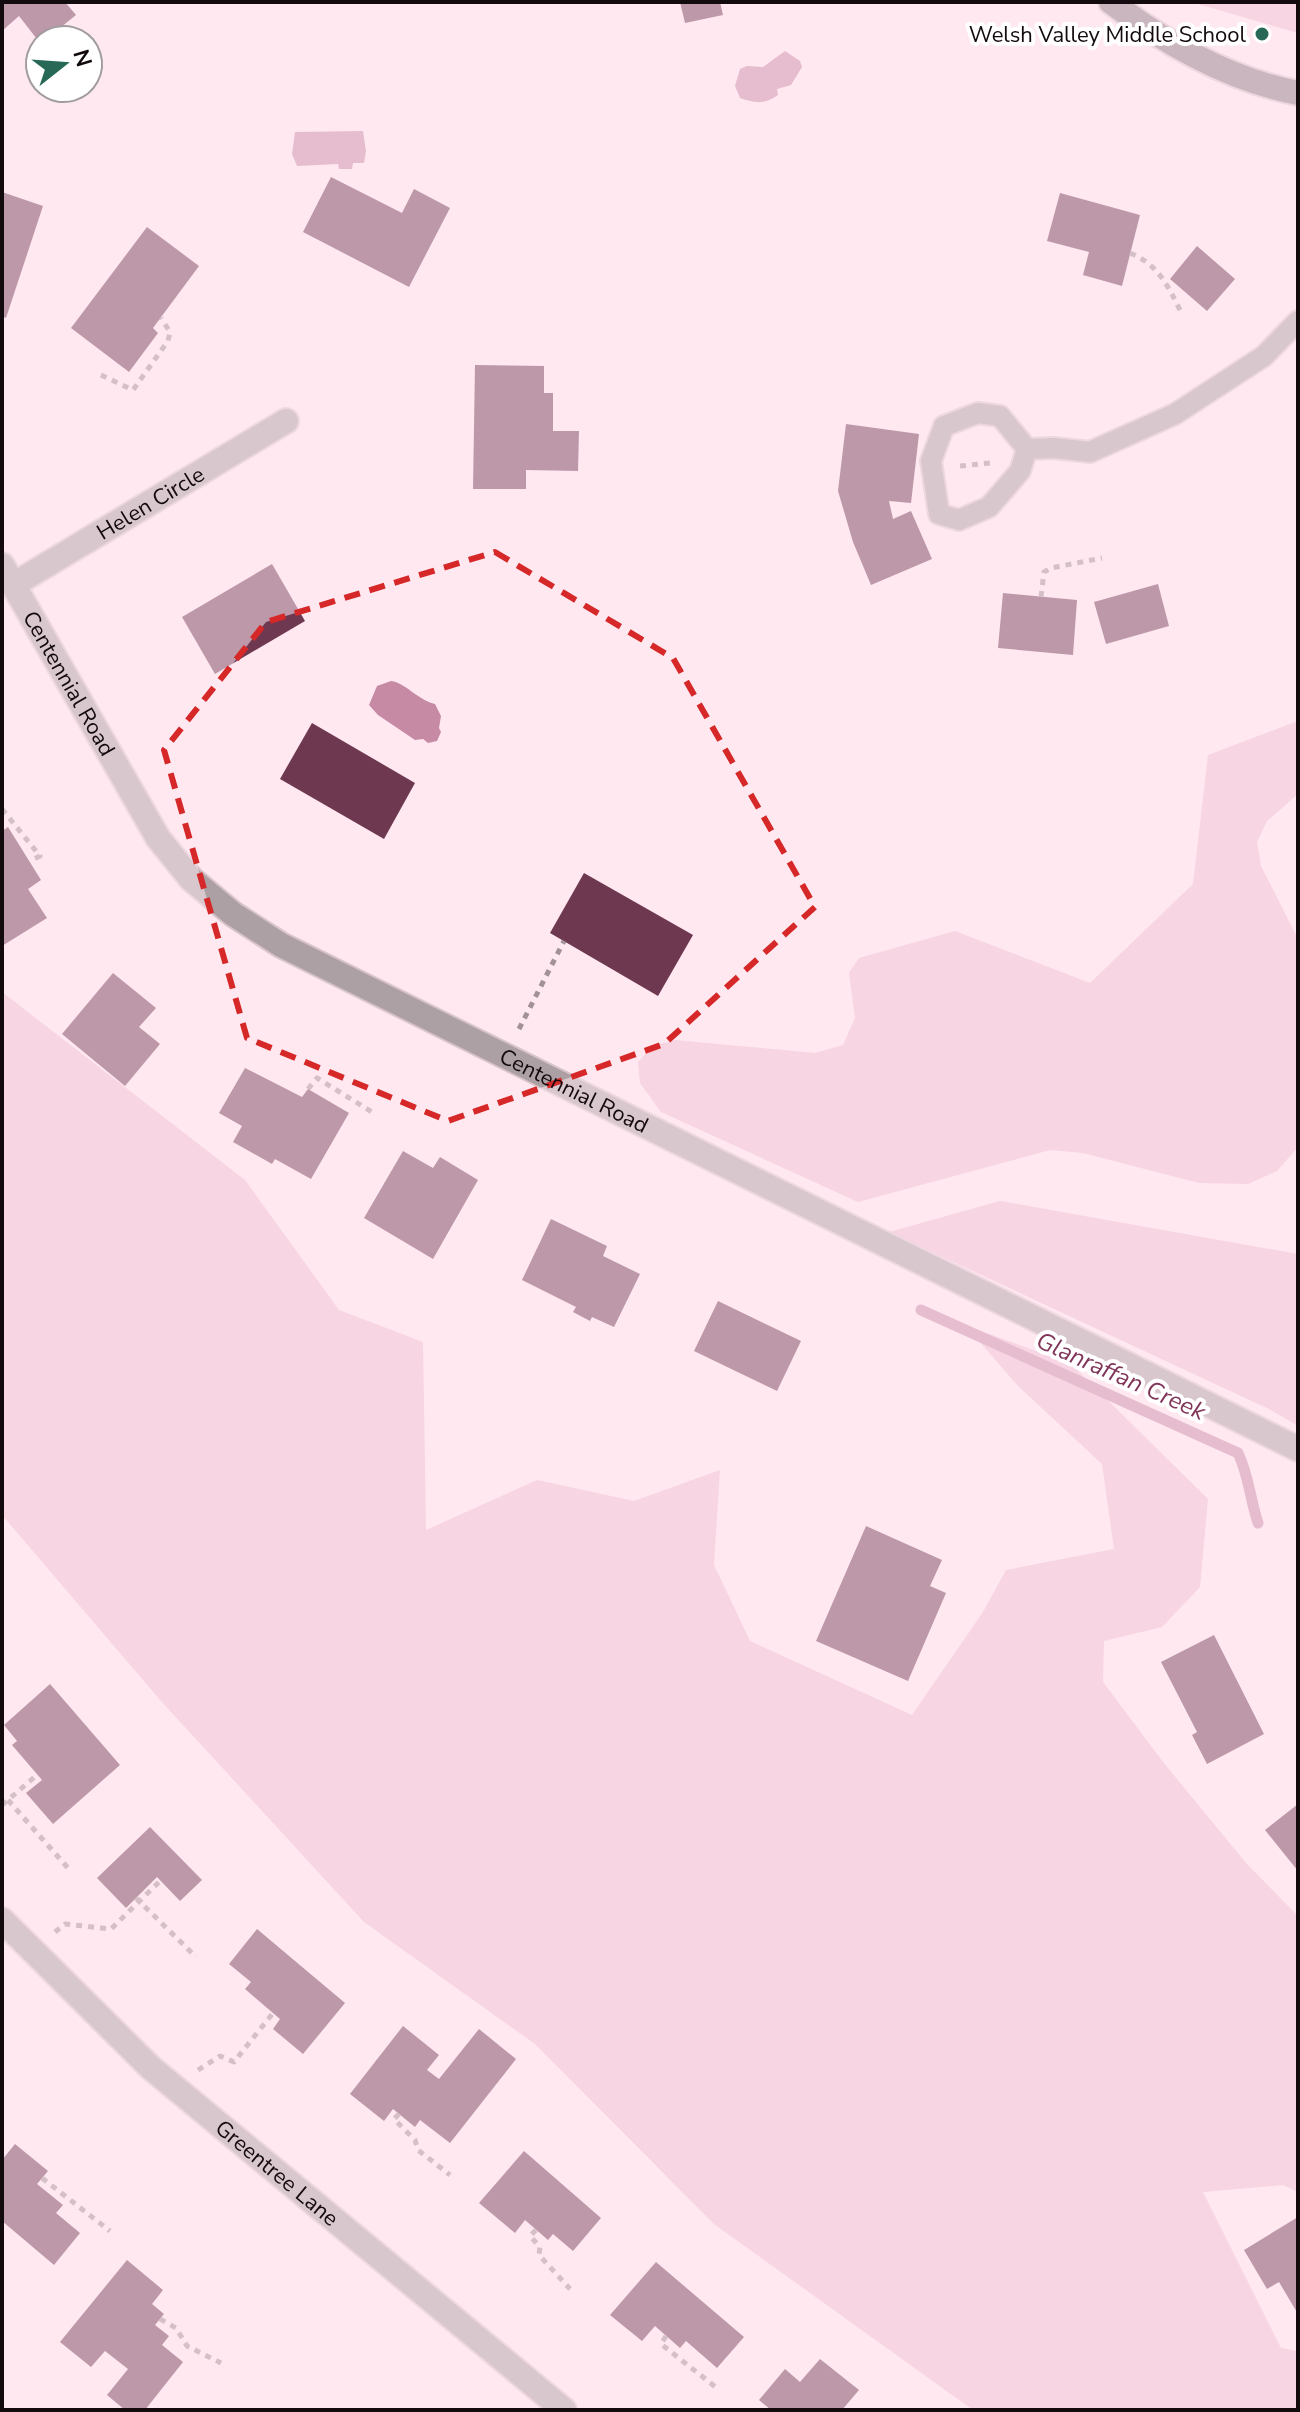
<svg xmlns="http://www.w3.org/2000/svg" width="1300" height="2412" viewBox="0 0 1300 2412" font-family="'Nunito Sans',sans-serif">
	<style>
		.green { fill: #eebed1 }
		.water { fill: #c78aa4 }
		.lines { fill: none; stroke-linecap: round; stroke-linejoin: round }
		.stream { stroke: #c78aa4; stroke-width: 11 }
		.building { fill: #6e3851 }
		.lane-casing { stroke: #d9c4cc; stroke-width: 24 }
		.street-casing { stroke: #d9c4cc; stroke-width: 28 }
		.secondary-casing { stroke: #d9c4cc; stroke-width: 28 }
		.path { stroke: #a29197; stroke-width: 5; stroke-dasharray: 6 6; stroke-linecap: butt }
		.lane { stroke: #aca0a4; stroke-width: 20 }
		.street { stroke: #aca0a4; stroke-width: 24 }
		.secondary { stroke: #8b7a80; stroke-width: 24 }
		.marked { fill: none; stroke: #d62828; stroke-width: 6; stroke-dasharray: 16 10; stroke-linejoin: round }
		.poi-dot { fill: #276856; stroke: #fff; stroke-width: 3 }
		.labels { text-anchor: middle; stroke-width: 8; stroke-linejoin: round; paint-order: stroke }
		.poi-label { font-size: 22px; fill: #130a0e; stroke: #fff; text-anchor: end }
		.street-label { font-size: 22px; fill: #130a0e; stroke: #fff }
		.water-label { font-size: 24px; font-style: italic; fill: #803559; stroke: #fff }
	</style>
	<rect width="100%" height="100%" fill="#ffe8f0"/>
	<!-- green -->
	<path class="green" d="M1191 2H1298V33Z
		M1298 721V794L1267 821 1257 842 1261 866 1298 939V1147L1277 1171 1248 1184 1199 1183 1083 1153 1050 1150 858 1202 661 1112 640 1083 638 1062 652 1047 675 1040 815 1053 843 1045 855 1018 849 973 859 958 955 931 1090 983 1193 884 1208 755Z
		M2 992 245 1180 339 1310 423 1342 426 1530 537 1480 634 1501 720 1470 714 1565 750 1641 912 1715 983 1612 1006 1570 1114 1549 1102 1464 1018 1386 965 1325 1071 1364 1208 1499 1200 1587 1162 1627 1104 1641 1103 1682 1163 1762 1246 1863 1298 1916V2192L1283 2185 1203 2192 1281 2348 1298 2351V2410H973L714 2224 535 2044 364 1922 161 1701 2 1515Z
		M1000 1201 1298 1254V1426L1271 1410 889 1232Z"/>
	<!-- water -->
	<path class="water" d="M785 51 800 61 802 67 791 85 777 89 778 95C764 105 755 103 740 98L735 86 740 69 747 66 763 67Z
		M363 131 366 151 364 163H353L352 169H339L338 164 297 166 292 154 295 132Z
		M391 681C406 683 416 699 435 704L441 716 439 728 441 732 437 741 428 743 423 739 415 740 378 715 369 705 377 686Z"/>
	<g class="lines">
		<!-- stream -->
		<path class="stream" d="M921 1310 1238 1453C1249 1476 1250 1499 1258 1523"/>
	</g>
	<!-- building -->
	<path class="building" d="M2 2H65L76 15 45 40H40V43L19 16 2 31Z
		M680 2H720L723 15 685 23Z
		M331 177 402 213 414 189 450 208 409 287 303 232Z
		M2 192 43 206 6 318 2 316Z
		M1060 193 1140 215 1122 286 1083 275 1089 252 1047 241Z
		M147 227 199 266 153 328 158 333 129 372 71 328Z
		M1197 246 1235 279 1207 311 1170 279Z
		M475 365 544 366V393H553V431H579L578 471 526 470V489H473Z
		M846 424 919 434 911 503 889 501 893 519 911 511 932 559 871 585 853 542 838 491Z
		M272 564 305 621 215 674 182 617Z
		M1158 584 1169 626 1106 644 1094 602Z
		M1003 593 1077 600 1073 655 998 648Z
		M312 723 415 783 384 839 280 779Z
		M8 827 41 880 28 889 47 918 2 946V831Z
		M584 873 693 935 658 996 550 933Z
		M113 973 156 1008 139 1027 160 1044 125 1086 62 1034Z
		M245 1068 302 1097 308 1089 349 1113 311 1179 275 1159 272 1164 233 1142 242 1126 219 1113Z
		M403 1151 433 1168 440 1157 478 1180 433 1259 364 1218Z
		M551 1219 607 1246 603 1256 640 1274 614 1327 592 1317 590 1321 573 1312 576 1307 522 1280Z
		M718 1301 801 1341 777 1391 694 1351Z
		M866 1526 942 1560 930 1586 946 1593 908 1681 816 1641Z
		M1214 1635 1264 1734 1207 1764 1192 1735 1197 1732 1161 1662Z
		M50 1684 120 1765 53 1824 26 1793 42 1780 12 1745 17 1741 4 1725Z
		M1298 1804V1871L1265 1830Z
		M150 1827 202 1880 180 1901 157 1877 126 1908 97 1878Z
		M257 1929 345 2003 303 2054 273 2029 280 2019 245 1989 251 1982 229 1964Z
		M403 2026 439 2055 427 2070 439 2079 479 2029 516 2059 450 2143 420 2120 415 2127 393 2109 384 2121 350 2094Z
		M15 2144 48 2171 37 2184 63 2205 56 2213 80 2233 54 2265 2 2221V2160Z
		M524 2151 601 2218 573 2251 553 2234 548 2240 525 2220 515 2233 479 2203Z
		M1298 2217V2314L1279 2282 1267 2289 1244 2250Z
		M127 2260 163 2290 152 2304 164 2314 155 2325 169 2336 162 2345 183 2362 145 2410H125L107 2395 128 2369 105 2351 91 2367 60 2342Z
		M656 2262 744 2337 717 2368 686 2341 680 2348 655 2326 642 2341 610 2315Z
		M820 2359 859 2390 842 2410H771L759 2400 785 2369 800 2382Z"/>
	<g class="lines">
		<!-- lane casing -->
		<g class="lane-casing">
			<path id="lane" d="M978 413 1000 416 1027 449 1020 471 989 507 959 520 939 514 931 461 944 426Z
				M1027 449 1054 448 1090 452 1175 414 1264 356 1298 321"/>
		</g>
		<!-- street casing -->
		<g class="street-casing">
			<g id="street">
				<path id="s1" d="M2 565 158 838 191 879 233 914 281 945 1298 1449"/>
				<path id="s2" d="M13 585 286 421"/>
				<path id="s3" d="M2 1920 150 2067 564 2410"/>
			</g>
		</g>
		<!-- secondary casing -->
		<g class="secondary-casing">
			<path id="secondary" d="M1111 2C1165 43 1230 80 1298 93"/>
		</g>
		<!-- path -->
		<path class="path" d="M1130 253C1158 264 1168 286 1181 312
			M101 375 133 390 168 341 170 332 161 318
			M960 466 990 463
			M1041 597 1044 572 1051 568 1102 558
			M2 809 40 856 30 861
			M519 1029 564 941
			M308 1089 317 1078 372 1112
			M8 1800 68 1868
			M2 1805 37 1775
			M136 1898 196 1957
			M55 1932 65 1924 111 1929 160 1881
			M198 2070 220 2056 234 2062 273 2013
			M399 2114 394 2119 415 2140 418 2150 450 2175
			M42 2178 110 2231
			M536 2230 530 2236 540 2247 539 2255 570 2289
			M160 2319 176 2328 187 2346 221 2363
			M666 2336 661 2344 718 2389"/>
		<!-- lane -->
		<use href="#lane" class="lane"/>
		<!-- street -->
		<use href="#street" class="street"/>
		<!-- secondary -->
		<use href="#secondary" class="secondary"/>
	</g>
	<!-- marked area -->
	<path d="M0 0H1300V2412H0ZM495 552 673 658 815 907 664 1044 448 1121 247 1038 164 750 266 622Z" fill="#ffe8f0" fill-opacity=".55" fill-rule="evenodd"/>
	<path class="marked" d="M495 552 673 658 815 907 664 1044 448 1121 247 1038 164 750 266 622Z"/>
	<!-- markers -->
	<circle class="poi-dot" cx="1262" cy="34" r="8"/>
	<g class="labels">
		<!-- poi labels -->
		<g class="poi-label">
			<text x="1246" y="42">Welsh Valley Middle School</text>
		</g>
		<!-- street labels -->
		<g class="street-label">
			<text dy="8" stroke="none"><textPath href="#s2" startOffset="160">Helen Circle</textPath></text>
			<text dy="8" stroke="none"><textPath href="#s1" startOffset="136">Centennial Road</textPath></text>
			<text dy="8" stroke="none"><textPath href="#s1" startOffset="806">Centennial Road</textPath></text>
			<text dy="8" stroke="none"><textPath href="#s3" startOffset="374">Greentree Lane</textPath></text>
		</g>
		<!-- water labels -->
		<g class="water-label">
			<text transform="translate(1121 1376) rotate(24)" y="8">Glanraffan Creek</text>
		</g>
	</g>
	<!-- border -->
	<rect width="1300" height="2412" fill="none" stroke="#130a0e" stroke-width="8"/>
	<!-- north arrow -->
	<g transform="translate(64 64) rotate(73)"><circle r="38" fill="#ffffff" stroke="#a19d9f" stroke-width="2"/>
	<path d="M0-6L14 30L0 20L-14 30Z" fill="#276856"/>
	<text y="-12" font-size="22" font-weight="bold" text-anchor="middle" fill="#130a0e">N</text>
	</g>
</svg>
